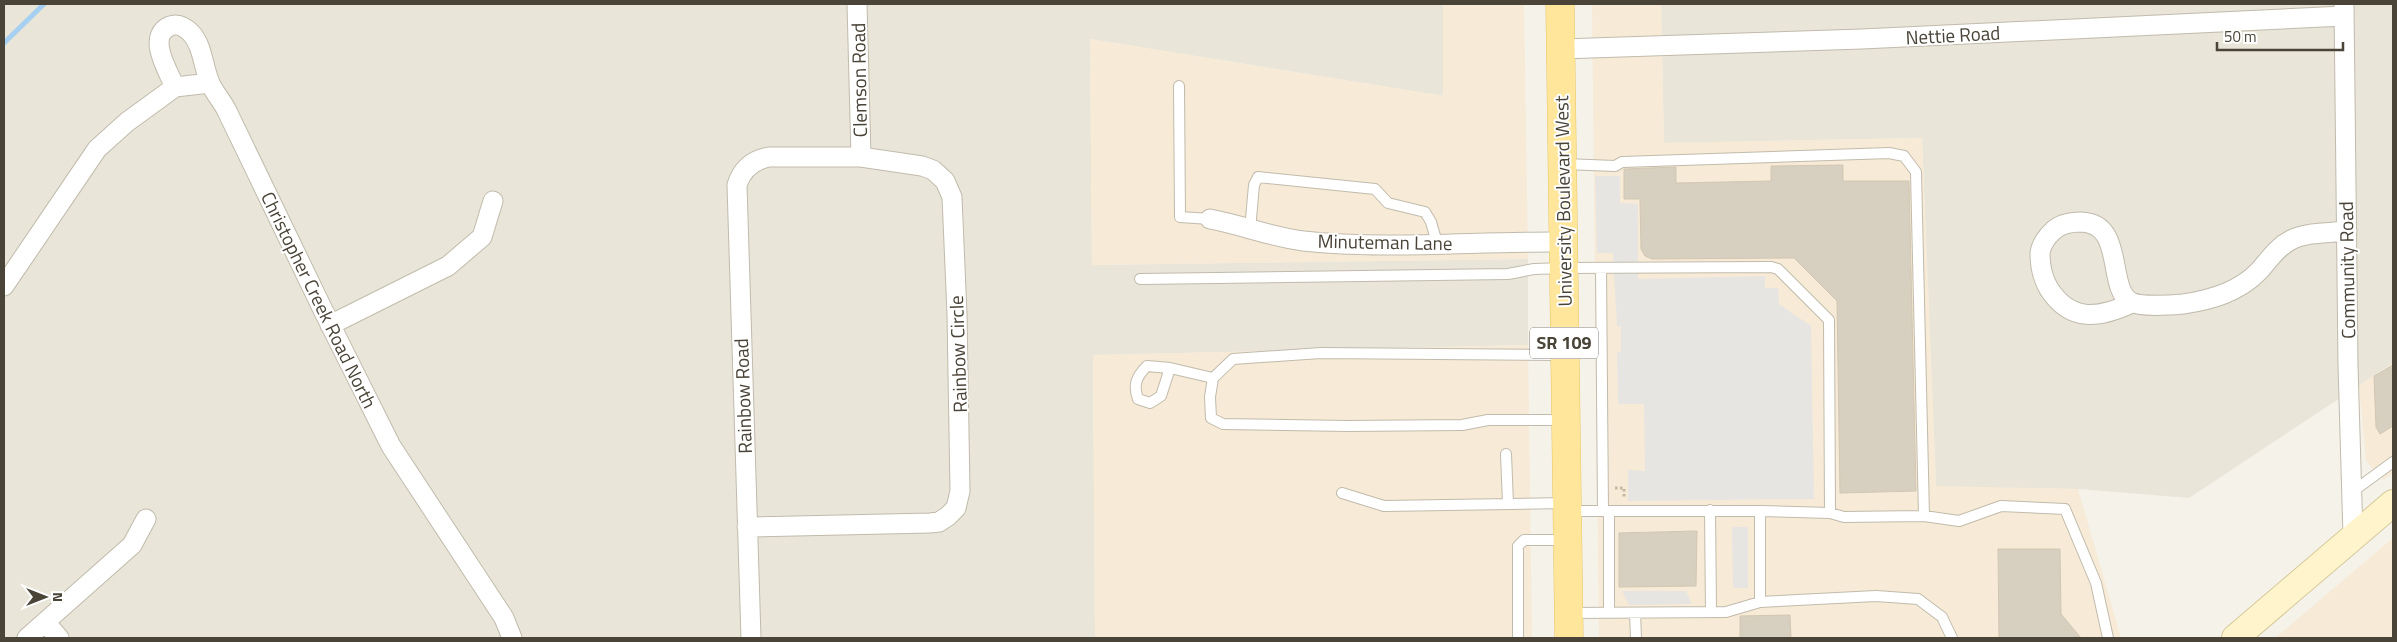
<svg xmlns="http://www.w3.org/2000/svg" width="2397" height="642" viewBox="0 0 2397 642" font-family="'Titillium Web',sans-serif">
	<style>
		.residential { fill: #e9e5d8 }
		.commercial { fill: #f7ead6 }
		.parking { fill: #e7e5e2 }
		.lines { fill: none; stroke-linecap: round; stroke-linejoin: round }
		.stream { stroke: #a6d0f2; stroke-width: 5 }
		.building { fill: #d7cfbf; stroke: #d2c7b2 }
		.lane-casing { stroke: #c1bbac; stroke-width: 12 }
		.street-casing { stroke: #c1bbac; stroke-width: 21 }
		.secondary-casing { stroke: #d6c89a; stroke-width: 28 }
		.primary-casing { stroke: #e7c567; stroke-width: 29 }
		.path { stroke: #c3b79d; stroke-width: 3; stroke-dasharray: 2.5 2.5; stroke-linecap: butt }
		.lane { stroke: #fff; stroke-width: 10 }
		.street { stroke: #fff; stroke-width: 19 }
		.secondary { stroke: #fff4cb; stroke-width: 26 }
		.primary { stroke: #ffe69a; stroke-width: 28 }
		.labels { text-anchor: middle; stroke-width: 4; stroke-linejoin: round; paint-order: stroke }
		.shield { fill: #fff; stroke: #807b74; stroke-width: 1 }
		.shield-label { font-size: 18px; font-weight: bold; fill: #4a4338 }
		.street-label { font-size: 19px; fill: #4a4338; stroke: #fff }
	</style>
	<rect width="100%" height="100%" fill="#f5f2ea"/>
	<!-- residential -->
	<path class="residential" d="M4 4H1443L1444 96 1090 39 1092 265 1528 259V345L1093 355 1095 638H4Z
		M1661 4H2393V363L2189 498 2078 489 1936 487 1922 138 1664 143Z"/>
	<!-- commercial -->
	<path class="commercial" d="M1443 4H1524L1528 259 1092 265 1090 39 1443 96Z
		M1592 4H1661L1664 143 1922 138 1936 486 2078 489 2121 638H1599Z
		M1528 345 1532 638H1095L1093 355Z
		M2393 363V473L2384 480 2366 461 2359 386Z
		M2393 538V638H2275Z"/>
	<!-- parking -->
	<path class="parking" d="M1595 176H1620V203L1638 204V279L1765 276V288H1778L1779 304 1811 326 1814 499 1628 501V470L1645 471 1644 404H1618L1617 353 1621 352V327L1617 326 1613 253H1597Z
		M1732 527H1748V588H1733Z
		M1622 591H1686L1692 604 1629 605Z"/>
	<g class="lines">
		<!-- stream -->
		<path class="stream" d="M4 43 44 4"/>
	</g>
	<!-- building -->
	<path class="building" d="M1843 165V181H1909L1916 491 1840 493 1837 301 1794 258 1652 259 1645 256 1641 249 1640 199H1624V169L1676 167V183L1771 181V166Z
		M2393 365V426L2380 434 2376 427 2374 376Z
		M1697 531 1696 586 1619 587V533Z
		M1998 549H2060L2061 614 2081 638H1999Z
		M1790 615 1791 638H1740V616Z"/>
	<g class="lines">
		<!-- lane casing -->
		<g class="lane-casing">
			<path id="lane" d="M1179 86 1180 217 1210 219
				M1564 164 1615 166 1622 162 1889 153 1904 156 1916 172 1924 516 1844 517 1830 513 1760 511H1568
				M1250 230 1254 185 1258 177 1375 189 1388 203 1425 212 1431 222 1437 243
				M1601 268 1603 511
				M1140 279 1508 274 1534 269 1564 268 1771 267 1778 269 1829 320 1830 513
				M1170 368 1161 396 1150 403 1138 399C1133 385 1136 377 1147 366L1170 368 1213 378 1233 359 1321 353 1564 355
				M1213 378 1210 397 1211 418 1223 424 1347 426 1462 425 1488 420H1565
				M1506 454 1508 504
				M2352 492 2393 462
				M1342 493 1384 506 1566 503
				M1710 510 1711 612
				M1609 511V613
				M1760 511V602
				M1924 516 1959 521 2001 506 2065 509 2096 583 2108 638
				M1569 613 1726 612 1760 602 1876 596 1918 599 1942 617 1952 638
				M1635 613 1636 638
				M1518 638V546L1524 540H1566"/>
		</g>
		<!-- street casing -->
		<g class="street-casing">
			<path id="street" d="M857 4 861 157
				M2344 5 2348 365 2353 536
				M1561 49 1862 39 2344 16
				M175 87C168 71 146 36 170 26 178 23 185 27 191 33 203 46 203 67 210 83 214 92 221 100 226 109L323 310 391 446 504 618 512 638
				M1210 219C1242 225 1271 237 1303 241 1389 250 1477 241 1563 242
				M4 286 97 149 127 122 175 87 210 83
				M2132 303C2100 318 2071 323 2049 289 2043 279 2040 266 2040 253 2041 245 2047 236 2053 231 2060 224 2071 222 2081 222 2126 223 2106 289 2131 302 2140 307 2172 305 2183 304 2211 300 2239 292 2259 271 2269 260 2277 247 2291 240 2307 232 2329 233 2347 231
				M330 325 448 266 482 237 493 201
				M747 527 930 523 939 522 948 516 956 508 960 491 957 314 952 197 945 181 933 170 922 166 861 157H769C753 160 742 169 737 185L751 638
				M45 622 59 638
				M27 638 132 545 146 519"/>
		</g>
		<!-- secondary casing -->
		<g class="secondary-casing">
			<path id="secondary" d="M2235 638 2393 503"/>
		</g>
		<!-- primary casing -->
		<g class="primary-casing">
			<path id="primary" d="M1560 4 1569 638"/>
		</g>
		<!-- path -->
		<path class="path" d="M1615 488H1624V498"/>
		<!-- lane -->
		<use href="#lane" class="lane"/>
		<!-- street -->
		<use href="#street" class="street"/>
		<!-- secondary -->
		<use href="#secondary" class="secondary"/>
		<!-- primary -->
		<use href="#primary" class="primary"/>
	</g>
	<g class="labels">
		<!-- shield labels -->
		<rect class="shield" x="1530" y="327.5" width="68" height="31" rx="4"/>
		<g class="shield-label">
			<text x="1564" y="349">SR 109</text>
		</g>
		<!-- street labels -->
		<g class="street-label">
			<text transform="translate(1953 35) rotate(-3)" y="7">Nettie Road</text>
			<text transform="translate(859 80) rotate(-91)" y="7">Clemson Road</text>
			<text transform="translate(1563 201) rotate(-91)" y="7">University Boulevard West</text>
			<text transform="translate(1385 242) rotate(1)" y="7">Minuteman Lane</text>
			<text transform="translate(2347 270) rotate(-91)" y="7">Community Road</text>
			<text transform="translate(319 300) rotate(64)" y="7">Christopher Creek Road North</text>
			<text transform="translate(958 354) rotate(-92)" y="7">Rainbow Circle</text>
			<text transform="translate(743 396) rotate(-92)" y="7">Rainbow Road</text>
		</g>
	</g>
	<!-- border -->
	<rect width="2397" height="642" fill="none" stroke="#4a4338" stroke-width="10"/>
	<!-- north arrow -->
	<g transform="translate(45 597) rotate(90)" stroke="#ffffff" stroke-width="4" paint-order="stroke">
	<path d="M0-4L9 19L0 12L-9 19Z" fill="#4a4338"/>
	<text y="-8" font-size="14" font-weight="bold" text-anchor="middle" fill="#4a4338">N</text>
	</g>
	<!-- scale -->
	<path d="M2217 42v8h126v-8" fill="none" stroke="#4a4338" stroke-width="2.5"/>
	<text x="2224" y="42" font-size="15" fill="#4a4338" stroke="#ffffff" stroke-width="4" paint-order="stroke">50 m</text>
</svg>
